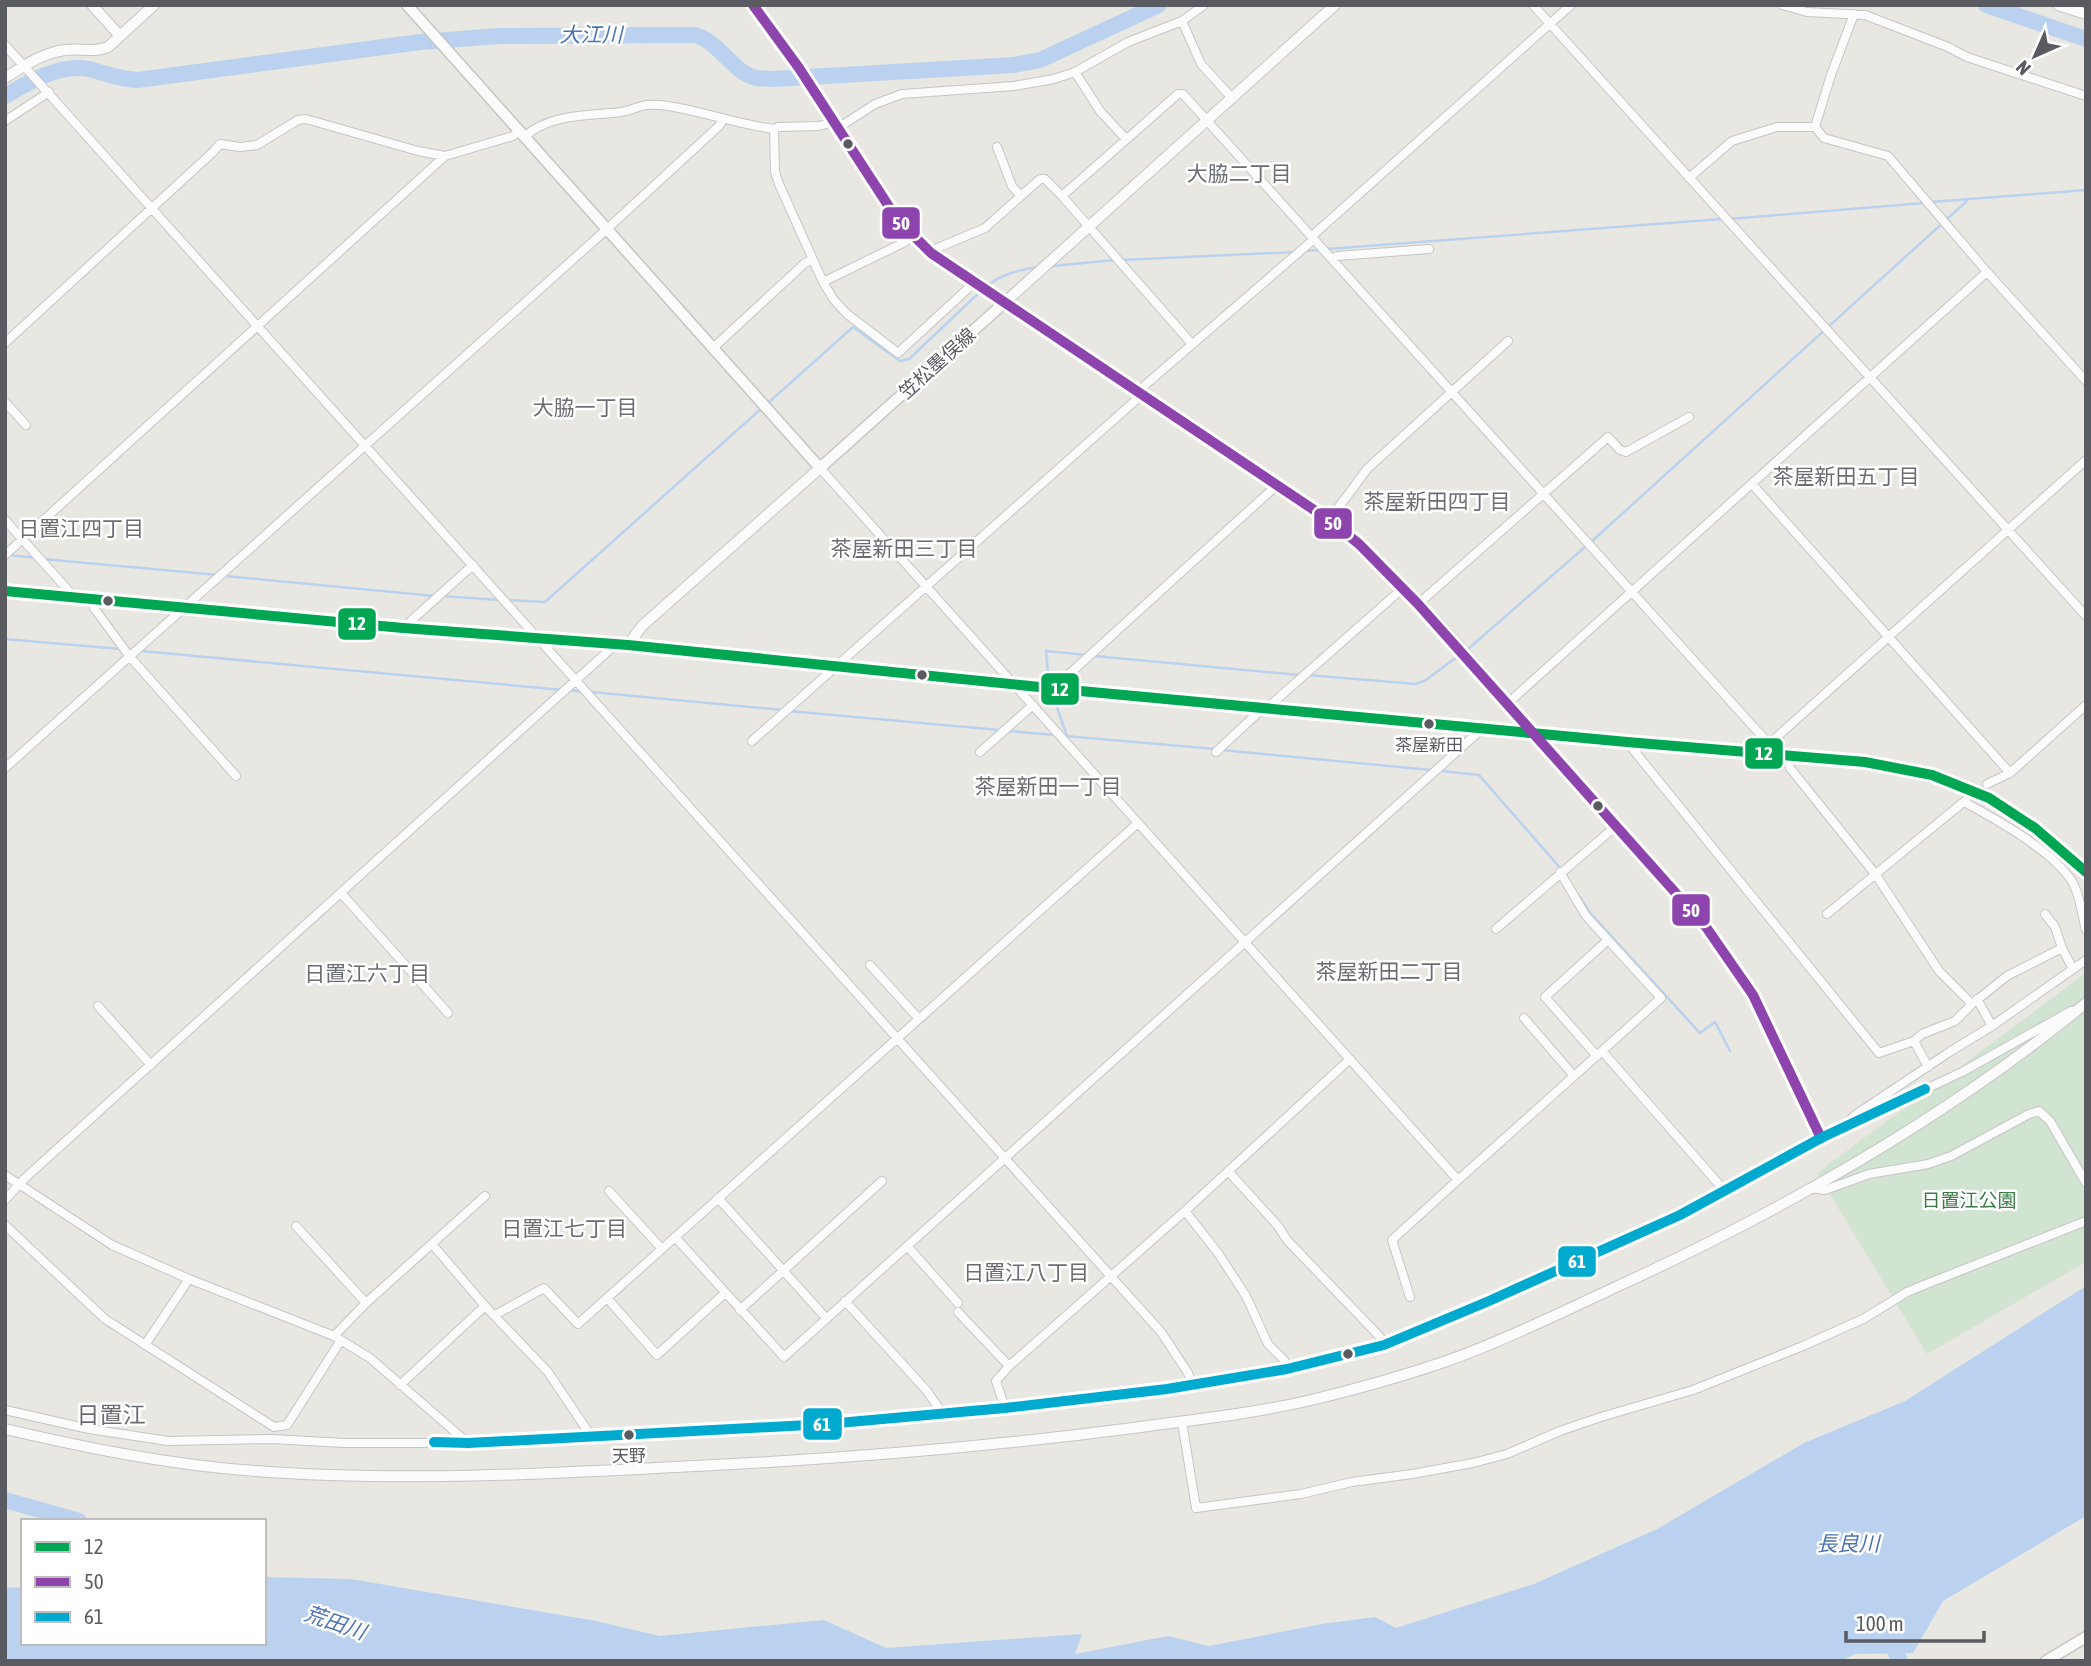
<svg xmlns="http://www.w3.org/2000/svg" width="2091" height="1666" viewBox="0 0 2091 1666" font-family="'Asap Condensed','Noto Sans JP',sans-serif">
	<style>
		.green { fill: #d1e3d1 }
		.water { fill: #bad2ef }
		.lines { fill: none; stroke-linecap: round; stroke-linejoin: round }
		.stream { stroke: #bad2ef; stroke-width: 2.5 }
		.river { stroke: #bad2ef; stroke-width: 16 }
		.minor-casing { stroke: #c5c5c5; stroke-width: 10 }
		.tertiary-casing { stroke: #c5c5c5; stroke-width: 12 }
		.secondary-casing { stroke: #c5c5c4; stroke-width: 13 }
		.primary-casing { stroke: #cec9b3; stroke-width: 15 }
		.minor { stroke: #fcfbfb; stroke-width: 8 }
		.tertiary { stroke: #fcfbfb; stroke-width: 10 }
		.secondary { stroke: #fcfbfb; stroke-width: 10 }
		.primary { stroke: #f0f0e6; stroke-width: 12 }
		.bus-1-casing { stroke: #fff; stroke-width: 16 }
		.bus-2-casing { stroke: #fff; stroke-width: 16 }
		.bus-3-casing { stroke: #fff; stroke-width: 16 }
		.bus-1 { stroke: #00a651; stroke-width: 10 }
		.bus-2 { stroke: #8e44ad; stroke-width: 10 }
		.bus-3 { stroke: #00a9ce; stroke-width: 10 }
		.bus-dot { fill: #595b60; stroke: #fff; stroke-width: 2.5 }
		.labels { text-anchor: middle; stroke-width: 5; stroke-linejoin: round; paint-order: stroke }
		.bus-label { font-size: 17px; fill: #595b60; stroke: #fff }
		.street-label { font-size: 19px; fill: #595b60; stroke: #fff }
		.park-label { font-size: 19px; fill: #3c7c47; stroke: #fff }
		.water-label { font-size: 21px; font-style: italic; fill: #4d73b4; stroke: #fff }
		.neighbourhood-label { font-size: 21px; fill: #6a6d72; stroke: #fff }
		.quarter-label { font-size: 23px; fill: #6a6d72; stroke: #fff }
		.line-badge { stroke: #fff; stroke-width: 2.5 }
		.badge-label { font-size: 19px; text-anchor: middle; font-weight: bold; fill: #fff }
	</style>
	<rect width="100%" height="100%" fill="#e8e7e2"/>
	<!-- green -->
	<path class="green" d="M2086 973V1262L1927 1354 1817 1173Z"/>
	<!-- water -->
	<path class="water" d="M2086 1286V1516L1943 1601 1913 1653 1855 1654 1841 1661H5V1588L23 1587V1643H264V1577L351 1579 596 1621 660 1636 824 1620 886 1648 1082 1634 1075 1654 1168 1636 1209 1646 1322 1624 1375 1617 1396 1628 1534 1584 1657 1529 1804 1443 1905 1401Z"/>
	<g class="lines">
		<!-- stream -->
		<path class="stream" d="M1931 202 2086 190
			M1729 219 1924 203
			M1327 249 1722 219
			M1303 251 1321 250
			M1121 260 1296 252
			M1052 266 1115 260
			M986 287C1001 274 1019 270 1038 267
			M767 404 853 327 900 361 909 359 981 291
			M1591 542 1967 201
			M9 555 37 558
			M43 559 218 575
			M225 576 434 596
			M441 596 500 600
			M507 600 545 602 762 408
			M5 639 120 649
			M1467 650 1586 546
			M141 651 563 690
			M1094 656 1300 675
			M1307 675 1416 684 1426 680 1461 654
			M1049 683 1046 651 1087 655
			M570 690 584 692
			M591 692 783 710
			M1052 693 1067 736
			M789 711 999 730
			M1009 731 1054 735
			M1065 736 1215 749
			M1221 750 1431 770
			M1441 771 1479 775 1562 870
			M1579 896 1591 914 1700 1033 1715 1022 1730 1051"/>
		<!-- river -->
		<path class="river" d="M1986 5 2086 39
			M5 96C29 82 61 63 89 69 108 74 117 79 138 80L420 42 499 36 695 35C720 42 732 72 756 78 762 79 769 78 774 79L1014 65 1040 60 1159 5
			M5 1500 79 1521
			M1887 1636 1900 1661"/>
		<!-- minor casing -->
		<g class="minor-casing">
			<path id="minor" d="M1533 5 2086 616
				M1782 5 1807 12 1865 15 1948 47 1967 57 2086 96
				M1182 21 1201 64 1232 98
				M5 45 1161 1332 1188 1373 1192 1385
				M1075 72 1100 111 1126 139
				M5 121 49 92
				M1815 127 1824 138 1888 156 1987 272 2086 381
				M838 128 875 104 902 94 1014 86 1054 79 1075 72 1128 42 1182 21 1204 5
				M774 129 775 172 779 184 823 282 834 300 847 314 898 353 974 283
				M524 137C551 113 588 116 621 112 630 111 638 106 647 105 657 104 670 106 679 108 711 114 741 125 774 129L778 127 819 126 834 122
				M997 147 1012 186 1021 196
				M1689 178 1732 141 1777 127H1815L1831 75 1854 14
				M1062 196 1192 344
				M1312 236 1571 5
				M931 253 935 249 985 228 1040 179H1045L1062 196 1178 94H1183L1769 744 1767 753
				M1332 259 1337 256 1429 249
				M823 282 905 242 912 236
				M5 343 213 152 220 144 240 147 257 145 298 120 306 119 418 151 445 156
				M713 348 805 263 812 260
				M5 402 26 425
				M820 468 1458 1180 1602 1051 1724 1190
				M1752 484 2010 773
				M5 520 68 590 71 597
				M1329 520 1368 468 1508 341
				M5 555 445 156 513 136 519 131
				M91 599 94 608 130 657 236 776
				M1418 604 1608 437 1620 450 1626 452 1689 417
				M403 628 473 565
				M1059 689 1066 677 1277 485
				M1507 704 1987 272
				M1267 708 1403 588
				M1532 734 1706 927 1753 995 1821 1138
				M752 741 1136 400 1144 386 1313 240
				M1627 742 1879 1053 1914 1041
				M1769 744 2086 460
				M980 752 1033 705
				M1216 752 1264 707
				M1788 755 1790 768 1876 875 1939 971 1972 1004 1955 1021 1922 1034 1914 1041 1928 1067
				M5 768 607 229 719 126 723 120
				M1987 784 2010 773 2086 705
				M1964 802C1996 819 2054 851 2073 883 2080 896 2082 915 2086 930
				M1560 872 1586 916 1661 998 1602 1051
				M341 893 448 1013
				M1827 914 1966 800
				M2045 914 2055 927 2062 948
				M1496 929 1616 826
				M870 965 919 1019
				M1977 999 1992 1026
				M1972 1004 2007 976 2062 948 2073 969
				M98 1006 151 1065
				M1524 1018 1574 1076
				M1597 1056 1545 997 1608 940
				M1848 1122 1855 1115 1951 1051 1992 1026 2086 960
				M1228 1171 1278 1226 1287 1240 1380 1337 1384 1345
				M5 1175 112 1245 189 1279 334 1336 370 1358 468 1443
				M1810 1188 1825 1190 1869 1174 1928 1164 1951 1156 2029 1114 2039 1111 2050 1121 2086 1183
				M609 1191 662 1249
				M718 1198 826 1318
				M5 1200 24 1179 616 644
				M1185 1211 1218 1253 1246 1296 1268 1344 1284 1360 1287 1369
				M5 1225 105 1319 274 1427 287 1425 341 1340
				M296 1226 366 1303
				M675 1237 784 1357 1483 728
				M432 1244 485 1306 548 1372 591 1436
				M907 1246 958 1303
				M1410 1297 1392 1240 1458 1180
				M607 1298 657 1355 725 1293
				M845 1301 927 1391 942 1413
				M740 1310 882 1181
				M958 1312 1009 1366
				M495 1315 544 1288 578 1324 1138 823
				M334 1336 366 1303 485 1196
				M145 1345 189 1279
				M400 1385 485 1306
				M1005 1408 996 1381 1009 1366 1185 1211 1350 1059
				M5 1410 89 1429 168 1441 272 1439 344 1443H468L827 1424 1005 1408 1167 1389 1255 1376 1384 1345 1632 1238 1680 1215 1821 1138 1962 1072 2071 1011
				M1183 1428 1196 1508 1301 1494 1352 1482 1412 1474 1473 1463 1507 1454 1560 1431 1601 1417 1693 1390 1803 1346 1865 1318 1907 1292 1929 1283 2086 1221"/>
		</g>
		<!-- tertiary casing -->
		<g class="tertiary-casing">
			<path id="tertiary" d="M92 5 120 36
				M753 5 799 68 897 219 931 253 1004 303 1335 5
				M2058 5 2086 14
				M5 78C24 66 42 53 65 50 80 48 94 53 108 47L154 5
				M628 645 642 626 820 468
				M5 1429C87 1448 170 1465 255 1471 401 1482 548 1474 694 1466 841 1459 988 1447 1133 1428 1191 1420 1250 1414 1307 1401 1353 1390 1400 1377 1444 1362 1503 1341 1560 1313 1616 1287 1782 1211 1944 1120 2086 1003"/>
		</g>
		<!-- secondary casing -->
		<g class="secondary-casing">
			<path id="secondary" d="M407 5 820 468 1004 303 1329 520C1405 581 1470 658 1532 733
				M2046 1661 2086 1637"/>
		</g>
		<!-- primary casing -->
		<g class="primary-casing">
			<path id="primary" d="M5 591 403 628 628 645 1059 689 1627 742 1865 762 1932 775 1989 798 2035 828 2086 872"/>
		</g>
		<!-- minor -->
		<use href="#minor" class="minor"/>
		<!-- tertiary -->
		<use href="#tertiary" class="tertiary"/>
		<!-- secondary -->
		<use href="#secondary" class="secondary"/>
		<!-- primary -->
		<use href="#primary" class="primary"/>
		<!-- bus-1 casing -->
		<g class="bus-1-casing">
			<path id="bus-1" d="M5 591 403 628 628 645 1059 689 1627 742 1865 762 1932 775 1989 798 2035 828 2086 872"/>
		</g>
		<!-- bus-2 casing -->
		<g class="bus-2-casing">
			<path id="bus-2" d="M753 5 799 68 897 219 931 253 1329 520 1359 544 1418 604 1706 927 1753 995 1821 1138"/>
		</g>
		<!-- bus-3 casing -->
		<g class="bus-3-casing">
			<path id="bus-3" d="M434 1442 468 1443 827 1424 1005 1408 1167 1389 1287 1369 1384 1345 1489 1301 1680 1215 1821 1138 1925 1089"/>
		</g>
		<!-- bus-1 -->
		<use href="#bus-1" class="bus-1"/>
		<!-- bus-2 -->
		<use href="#bus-2" class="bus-2"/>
		<!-- bus-3 -->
		<use href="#bus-3" class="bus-3"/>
	</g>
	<!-- markers -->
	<g class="bus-dot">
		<circle cx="848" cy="144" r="6"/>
		<circle cx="108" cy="601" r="6"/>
		<circle cx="922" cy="675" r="6"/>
		<circle cx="1429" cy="724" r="6"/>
		<circle cx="1598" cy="806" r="6"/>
		<circle cx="1348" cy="1354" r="6"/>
		<circle cx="629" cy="1435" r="6"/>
	</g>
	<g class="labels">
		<!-- bus labels -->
		<g class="bus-label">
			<text x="1429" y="751">茶屋新田</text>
			<text x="629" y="1462">天野</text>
		</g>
		<!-- street labels -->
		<g class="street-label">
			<text transform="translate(937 363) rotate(-42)" y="7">笠松墨俣線</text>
		</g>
		<!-- park labels -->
		<g class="park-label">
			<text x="1969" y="1207">日置江公園</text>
		</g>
		<!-- water labels -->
		<g class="water-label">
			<text x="591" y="42">大江川</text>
			<text x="1848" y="1551">長良川</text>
			<text transform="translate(335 1623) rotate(19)" y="7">荒田川</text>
		</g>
		<!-- neighbourhood labels -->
		<g class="neighbourhood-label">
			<text x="1239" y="181">大脇二丁目</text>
			<text x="585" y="415">大脇一丁目</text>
			<text x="1846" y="484">茶屋新田五丁目</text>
			<text x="1437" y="509">茶屋新田四丁目</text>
			<text x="81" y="536">日置江四丁目</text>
			<text x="904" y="556">茶屋新田三丁目</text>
			<text x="1048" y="794">茶屋新田一丁目</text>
			<text x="1389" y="979">茶屋新田二丁目</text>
			<text x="367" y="981">日置江六丁目</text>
			<text x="564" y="1236">日置江七丁目</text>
			<text x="1026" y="1280">日置江八丁目</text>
		</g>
		<!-- quarter labels -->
		<g class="quarter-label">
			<text x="111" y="1423">日置江</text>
		</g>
	</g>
	<g class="line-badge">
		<rect x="881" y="206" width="40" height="34" rx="7" fill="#8e44ad"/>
		<rect x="1313" y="507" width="40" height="33" rx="7" fill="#8e44ad"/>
		<rect x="337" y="607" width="40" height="34" rx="7" fill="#00a651"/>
		<rect x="1040" y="672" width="40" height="34" rx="7" fill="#00a651"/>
		<rect x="1744" y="737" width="40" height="33" rx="7" fill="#00a651"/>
		<rect x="1671" y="893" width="40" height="34" rx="7" fill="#8e44ad"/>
		<rect x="1557" y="1245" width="40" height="33" rx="7" fill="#00a9ce"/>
		<rect x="802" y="1407" width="41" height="34" rx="7" fill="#00a9ce"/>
	</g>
	<g class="badge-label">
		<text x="901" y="230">50</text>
		<text x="1333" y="530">50</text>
		<text x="357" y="630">12</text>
		<text x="1060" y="696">12</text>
		<text x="1764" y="760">12</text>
		<text x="1691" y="917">50</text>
		<text x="1577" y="1268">61</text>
		<text x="822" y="1431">61</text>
	</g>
	<!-- border -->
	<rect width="2091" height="1666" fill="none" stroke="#595b60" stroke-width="14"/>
	<!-- legend -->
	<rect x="21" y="1519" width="245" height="126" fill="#ffffff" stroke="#bdbdbf" stroke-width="2"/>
	<rect x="35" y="1542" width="35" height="10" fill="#00a651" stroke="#bdbdbf" stroke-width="2"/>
	<text x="84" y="1554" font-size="21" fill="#595b60">12</text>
	<rect x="35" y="1577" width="35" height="10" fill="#8e44ad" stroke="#bdbdbf" stroke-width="2"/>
	<text x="84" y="1589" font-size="21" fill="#595b60">50</text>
	<rect x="35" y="1612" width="35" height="10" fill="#00a9ce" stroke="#bdbdbf" stroke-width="2"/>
	<text x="84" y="1624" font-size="21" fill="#595b60">61</text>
	<!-- north arrow -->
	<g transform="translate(2035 56) rotate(225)" stroke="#ffffff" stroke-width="5" paint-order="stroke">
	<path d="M0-5L12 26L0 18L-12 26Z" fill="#595b60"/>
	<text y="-10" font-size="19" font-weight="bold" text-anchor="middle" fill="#595b60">N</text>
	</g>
	<!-- scale -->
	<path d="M1846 1631v10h138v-10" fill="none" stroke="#595b60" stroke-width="3.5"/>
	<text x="1856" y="1631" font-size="21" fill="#595b60" stroke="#ffffff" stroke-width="5" paint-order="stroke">100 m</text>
</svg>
